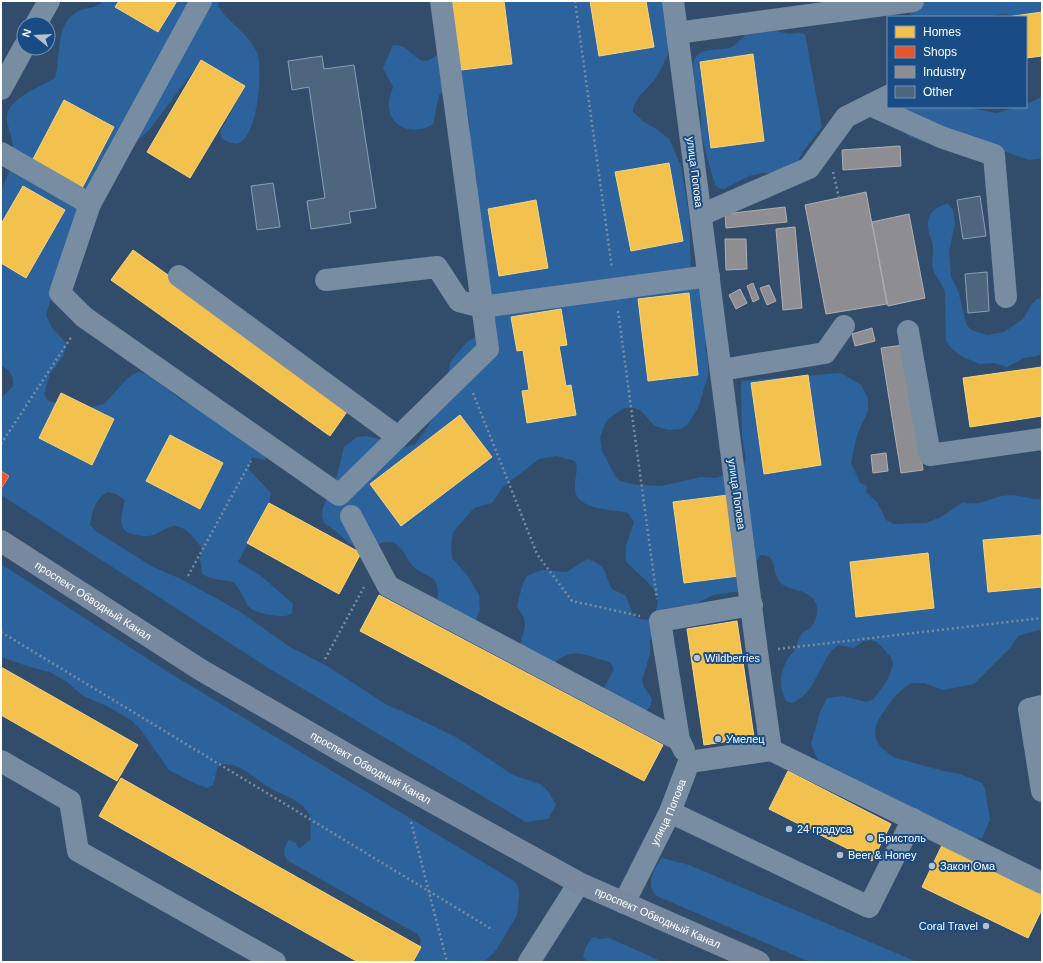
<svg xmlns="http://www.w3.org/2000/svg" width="1043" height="963" viewBox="0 0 1043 963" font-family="Helvetica,sans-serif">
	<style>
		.green { fill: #2d639c }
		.homes { fill: #f2c14e; stroke: #f6d483 }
		.shops { fill: #e4572e; stroke: #ec896d }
		.industry { fill: #8d8d92; stroke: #afafb3 }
		.building { fill: #4e657e; stroke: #8c9db0 }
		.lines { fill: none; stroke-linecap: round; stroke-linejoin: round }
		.path { stroke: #788ca2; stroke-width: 2.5; stroke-dasharray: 2 3; stroke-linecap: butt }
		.minor { stroke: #788ca2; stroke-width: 22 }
		.major { stroke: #78899f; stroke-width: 22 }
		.poi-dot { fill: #b7c1cc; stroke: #194c85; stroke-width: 1.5 }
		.labels { text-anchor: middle; stroke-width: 4; stroke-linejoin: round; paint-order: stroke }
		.street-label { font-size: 11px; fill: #fff; stroke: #194c85 }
		.poi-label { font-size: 11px; fill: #fff; stroke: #194c85; text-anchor: start }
	</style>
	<rect width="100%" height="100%" fill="#324d6c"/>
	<!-- green -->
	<path class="green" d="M103 1H219L218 6C228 23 250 34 257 53 263 70 258 135 239 143 234 145 227 141 222 139L220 132 245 86 201 61 149 130 138 140 128 137 54 288 46 315 52 328 67 344 63 356 50 374 44 394 48 401 72 407 88 408 104 404 127 379 133 374 140 372 148 375 180 399 220 421 267 453 265 460 252 457 249 470 271 493 269 503 238 562 260 575 293 604 292 613C285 618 280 616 271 615 238 609 252 602 233 582L210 578 202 574 200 559 202 548C195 540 188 528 177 526 168 524 158 536 148 536 143 537 138 535 133 534 115 531 123 512 125 500L116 494 107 492C95 500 92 511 90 525L97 532 153 567 181 579 239 611 290 647 327 666 387 705 404 712 456 737 513 775 540 784 548 791 556 805 548 819 526 822 270 669 1 495V398L13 386C14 374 10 371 1 365V192C5 180 11 170 13 157 15 144 9 132 7 121 3 100 42 86 55 78 61 59 55 26 75 13 84 7 95 10 103 1Z
		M442 1H669C670 11 673 22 672 32 671 48 664 66 655 79 647 90 634 97 633 112L644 122 658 130 669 139 681 166 689 216 691 272 699 287 708 334 705 347 708 360V376L698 408 687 425 681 429 669 430 655 426 641 411 635 408H624L608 419 605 424 600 437 602 451 615 476 620 481 636 485 661 486 701 477 716 478 744 467 746 459 742 436 741 381 841 373 861 385 868 398V411L857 435 851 463 860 483 867 486 866 492 877 502 886 520 894 524 926 523 943 516 963 502C979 507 987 499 1002 496 1019 493 1027 500 1042 499V629L1018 636 1010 648 974 684 943 690 924 683H911C900 690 894 697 887 707 870 729 870 743 895 758L944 771 960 774 982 783 985 789 990 820 982 838 976 839 819 763 811 744 820 712 827 698 843 696 866 702 874 699 888 679 893 664 891 657 877 642 870 640 864 641 853 648 839 645C820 654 819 692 792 703L786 701C778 686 780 671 789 657 791 654 795 651 796 647 798 643 799 637 802 633 804 631 808 630 810 628 817 622 820 607 814 600 806 588 788 592 779 581 771 570 779 555 760 555L743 591 713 595 696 604 663 609 659 614 650 640V654L642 680 644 687 652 699C651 706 649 710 642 714L603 690 614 669 610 662C586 657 573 644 551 666L519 649 525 626 524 618 517 606 523 583 527 576 542 570 567 572 587 559C609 566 603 573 612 589L626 596 633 615 640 619 649 620C674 593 640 579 626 561V546L634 522 628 513C614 509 575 511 575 488 574 478 579 471 575 461L557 456 539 459 503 487 492 503 474 508 453 532 451 545 452 558 467 575 479 595 480 609 475 622 437 603C442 570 426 581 411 564 406 558 403 547 394 543 384 539 375 547 365 548 353 549 346 540 339 534 335 530 329 527 324 523L322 516 323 508 336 479 344 447 357 437 367 436 407 447 415 444 425 431 439 407 451 361 467 342 480 334 477 182 476 174 466 156 470 125 467 110 460 96 443 91 439 95 433 124C416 135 392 130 389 108 388 101 391 94 393 87L383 68 393 45C409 46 407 52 419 59 426 64 436 58 439 51 443 42 442 12 442 1Z
		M907 1H1042V17L1002 14 986 17H914L907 11Z
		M755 26 789 34 800 33 805 34 822 127 803 151 797 163 770 173H762L749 176 724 189C721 189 718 188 716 186 714 184 702 138 701 133 700 125 702 116 700 108 698 99 690 65 695 58 702 46 721 52 732 47 737 44 749 31 755 26Z
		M1042 97V158L1029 160 977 141 936 146 910 137 899 128 900 112 907 107H964L996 113 1018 107H1026V104Z
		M948 204 953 210 955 223 949 251 951 277 958 290 966 324 971 330 987 335 1004 332 1023 319 1032 304 1037 299 1042 298V353L1037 356 1024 358 1007 367 994 363 980 364 961 356 950 347 946 341 945 293C943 284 936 278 933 269 931 261 934 255 933 247 933 240 928 234 928 226 927 214 937 205 948 204Z
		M1 564 168 672 514 881 518 886 519 894 517 915 496 950 484 962H415L421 940 417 934 287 860C282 852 284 847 289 840L296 843 299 849 311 839C310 832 312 820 309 814 301 800 285 796 272 789 253 779 241 760 218 765L213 785 207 788 194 783 169 770 141 730 131 720 107 706 83 696 67 682 50 672 30 667 4 658 1 655Z
		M662 858 689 865 917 962H810L657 896C645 886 653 869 662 858Z
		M594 937 599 939 609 938 663 962H590L583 958C585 949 586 943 594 937Z"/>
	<!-- homes -->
	<path class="homes" d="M119 1H177L158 32 115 7Z
		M452 1H504L512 64 461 70Z
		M590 1H646L654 47 599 56Z
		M1042 12V56L1026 58V17H1007Z
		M753 54 764 141 711 148 700 62Z
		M201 60 245 86 190 178 147 152Z
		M64 100 114 127 81 190 31 163Z
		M669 163 683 241 631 251 615 172Z
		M23 186 65 210 26 278 1 263V224Z
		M536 200 548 268 499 276 488 209Z
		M133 250 351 406 330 436 111 280Z
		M689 293 698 375 648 381 638 299Z
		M561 309 567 345 559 346 566 386 571 385 576 415 527 423 522 391 529 390 523 350 517 351 511 317Z
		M1042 367V416L970 427 963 378Z
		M808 375 821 465 764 474 751 383Z
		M61 393 114 419 92 465 39 438Z
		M460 415 492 457 401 526 370 484Z
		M170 435 223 463 200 509 146 481Z
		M728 495 738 576 684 583 673 502Z
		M269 503 361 553 339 594 247 543Z
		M1042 535V587L988 592 983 540Z
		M928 553 934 608 856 617 850 562Z
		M379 595 663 745 644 781 360 631Z
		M737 621 754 737 704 745 687 629Z
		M1 667 138 745 117 781 1 715Z
		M788 771 891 824 872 861 769 809Z
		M121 778 421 947 413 962H358L99 816Z
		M943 843 1042 891V909L1028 938 922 887Z"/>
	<!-- shops -->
	<path class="shops" d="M1 471 9 476 1 489Z"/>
	<!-- industry -->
	<path class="industry" d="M900 146 901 166 843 170 842 150Z
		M866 192 887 304 826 314 805 205Z
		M785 207 787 222 726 228 725 214Z
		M909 214 925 298 888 306 872 222Z
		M795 227 802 308 783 310 776 229Z
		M725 239H746L747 269 726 270Z
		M753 283 759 299 753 302 747 286Z
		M769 285 776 301 767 305 760 288Z
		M740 289 747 303 736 309 729 295Z
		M872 328 875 341 855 346 852 334Z
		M904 345 923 470 901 473 881 348Z
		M886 453 888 471 873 473 871 455Z"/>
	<!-- building -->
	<path class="building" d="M322 56 324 69 354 65 376 208 349 212 351 223 311 229 307 201 325 198 309 87 292 90 288 61Z
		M273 183 280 227 257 230 251 186Z
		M980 196 986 236 963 239 957 200Z
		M987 272 989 311 968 313 965 274Z"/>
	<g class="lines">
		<!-- path -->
		<path class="path" d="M575 1 612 268
			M833 172 839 198
			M618 311 657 599
			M473 393 537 554 572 601 640 616
			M1 444 72 336
			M188 576 251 461
			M1 632 493 930
			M778 649 1042 618
			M325 659 364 587
			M411 822 447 962"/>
		<!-- minor -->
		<g class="minor">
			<path d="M36 24 49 1"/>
			<path d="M677 33 913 1"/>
			<path d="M1 89 24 47"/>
			<path d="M870 105 941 137 994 155 1006 297"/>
			<path d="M1 153 90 204 60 293 84 317 339 495 488 349 441 1"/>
			<path d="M90 204 201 1"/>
			<path d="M701 215 809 168 846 117 888 96"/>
			<path d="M179 276 398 437"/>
			<path d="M326 280 437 267 459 301 482 307 709 276"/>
			<path d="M908 331 930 455 1042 439"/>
			<path d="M721 370 825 353 844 326"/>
			<path d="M351 516 388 586 679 740"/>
			<path d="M1042 706 1029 709 1042 791"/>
			<path d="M684 750 679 740 660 621 752 605"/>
			<path d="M771 750 1042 883"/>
			<path d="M1 761 70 801 78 851 275 962"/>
			<path d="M670 812 869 907 913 819"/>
			<path id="s1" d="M624 903 670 812 689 762 771 750 757 652 673 1"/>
			<path d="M529 962 579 883"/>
		</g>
		<!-- major -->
		<path class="major" id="s2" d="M1 541 201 670 369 767 579 883 759 962"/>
	</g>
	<!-- markers -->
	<g class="poi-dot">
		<circle cx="697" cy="658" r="4"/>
		<circle cx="718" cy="739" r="4"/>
		<circle cx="789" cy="829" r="4"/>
		<circle cx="870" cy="838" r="4"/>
		<circle cx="840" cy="855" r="4"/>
		<circle cx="932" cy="866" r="4"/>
		<circle cx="986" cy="926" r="4"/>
	</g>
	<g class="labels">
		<!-- street labels -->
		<g class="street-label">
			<text transform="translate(695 172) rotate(83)" y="4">улица Попова</text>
			<text transform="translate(737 494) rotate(82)" y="4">улица Попова</text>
			<text dy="4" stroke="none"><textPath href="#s2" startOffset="110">проспект Обводный Канал</textPath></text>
			<text dy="4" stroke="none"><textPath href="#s2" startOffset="434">проспект Обводный Канал</textPath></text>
			<text dy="4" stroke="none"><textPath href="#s1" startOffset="101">улица Попова</textPath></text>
			<text dy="4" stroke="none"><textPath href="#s2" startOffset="758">проспект Обводный Канал</textPath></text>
		</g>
		<!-- poi labels -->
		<g class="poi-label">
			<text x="705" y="662">Wildberries</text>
			<text x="726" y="743">Умелец</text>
			<text x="797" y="833">24 градуса</text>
			<text x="878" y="842">Бристоль</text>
			<text x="848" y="859">Beer &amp; Honey</text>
			<text x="940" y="870">Закон Ома</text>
			<text x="978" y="930" text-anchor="end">Coral Travel</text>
		</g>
	</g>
	<!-- border -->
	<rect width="1043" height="963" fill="none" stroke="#ffffff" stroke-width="4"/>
	<!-- legend -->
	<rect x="887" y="16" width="140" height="92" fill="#194c85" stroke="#7594b6"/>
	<rect x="895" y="26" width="20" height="12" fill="#f2c14e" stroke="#7594b6"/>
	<text x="923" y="36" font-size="12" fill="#ffffff">Homes</text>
	<rect x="895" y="46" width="20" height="12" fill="#e4572e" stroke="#7594b6"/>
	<text x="923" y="56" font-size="12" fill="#ffffff">Shops</text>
	<rect x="895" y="66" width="20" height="12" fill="#8d8d92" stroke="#7594b6"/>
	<text x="923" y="76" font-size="12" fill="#ffffff">Industry</text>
	<rect x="895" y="86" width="20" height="12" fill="#4e657e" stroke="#7594b6"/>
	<text x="923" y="96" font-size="12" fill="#ffffff">Other</text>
	<!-- north arrow -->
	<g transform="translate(36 36) rotate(288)"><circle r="19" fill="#194c85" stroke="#7594b6"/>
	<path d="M0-3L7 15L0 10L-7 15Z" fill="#b7c1cc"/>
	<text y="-6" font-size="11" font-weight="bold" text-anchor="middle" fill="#ffffff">N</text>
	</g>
</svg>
